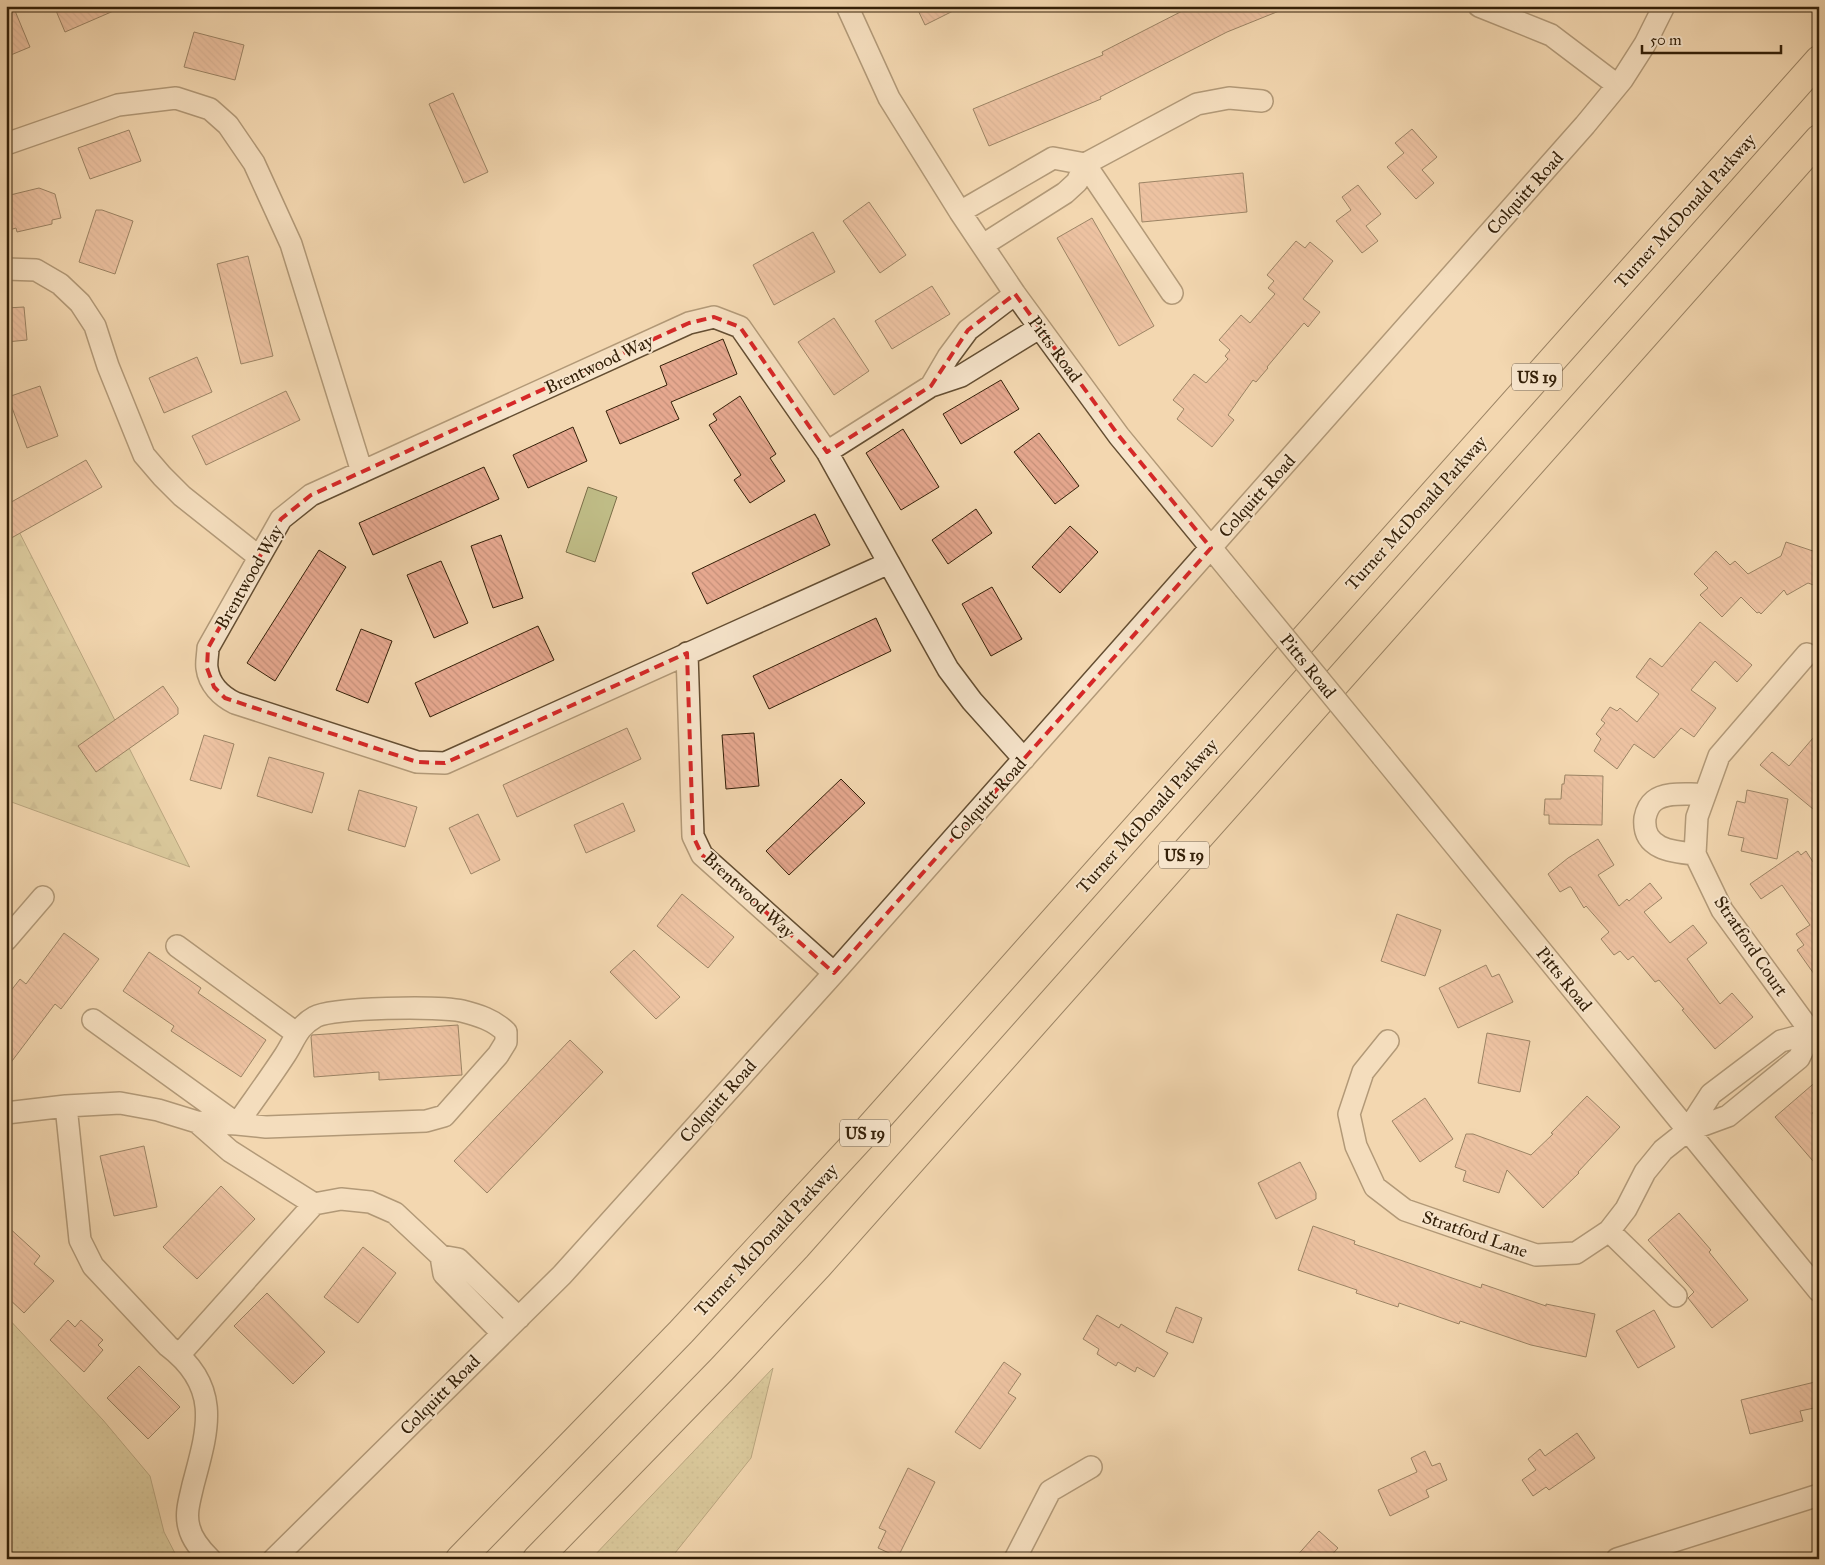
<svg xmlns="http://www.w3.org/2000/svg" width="1825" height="1565" viewBox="0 0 1825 1565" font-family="'IM FELL Great Primer',serif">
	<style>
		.grass { fill: url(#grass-dots); stroke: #7a6e48 }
		.forest { fill: url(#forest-firs); stroke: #7a6e48 }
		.green { fill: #c0bd87; stroke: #7a6e48 }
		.building { fill: url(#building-back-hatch); stroke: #342008 }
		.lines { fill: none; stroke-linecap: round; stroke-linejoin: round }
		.minor-casing { stroke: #644e32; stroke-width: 24 }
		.highway-casing { stroke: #342008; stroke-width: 30 }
		.minor { stroke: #f7e5cc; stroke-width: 21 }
		.highway { stroke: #f3d7b0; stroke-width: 28 }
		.minor-bridge-casing { stroke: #644e32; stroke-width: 24; stroke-linecap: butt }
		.minor-bridge { stroke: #f7e5cc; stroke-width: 21 }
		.marked { fill: none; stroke: #d62828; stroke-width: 4; stroke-dasharray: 10 6; stroke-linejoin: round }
		.labels { text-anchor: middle; stroke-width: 4; stroke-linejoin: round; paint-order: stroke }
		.shield { fill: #f7e5cc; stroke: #6e5b43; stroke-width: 1 }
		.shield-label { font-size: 16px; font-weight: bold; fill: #342008 }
		.street-label { font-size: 18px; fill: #342008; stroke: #f7e5cc }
	</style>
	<defs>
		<pattern id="grass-dots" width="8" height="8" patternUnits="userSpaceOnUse" patternTransform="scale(1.25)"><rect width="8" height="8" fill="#c0bd87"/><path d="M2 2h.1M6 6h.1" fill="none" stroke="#a6a273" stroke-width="1.8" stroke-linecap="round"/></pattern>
		<pattern id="forest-firs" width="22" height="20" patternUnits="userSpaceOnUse" patternTransform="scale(1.25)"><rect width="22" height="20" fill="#c0bd87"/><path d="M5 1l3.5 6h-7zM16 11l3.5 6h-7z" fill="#a6a273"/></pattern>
		<pattern id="building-back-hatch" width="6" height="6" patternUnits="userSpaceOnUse" patternTransform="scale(1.25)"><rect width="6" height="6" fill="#e6a88f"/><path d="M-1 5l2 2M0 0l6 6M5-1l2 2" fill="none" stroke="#c6907a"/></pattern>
	</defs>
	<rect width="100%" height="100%" fill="#f3d7b0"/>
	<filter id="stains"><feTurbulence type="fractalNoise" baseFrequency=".004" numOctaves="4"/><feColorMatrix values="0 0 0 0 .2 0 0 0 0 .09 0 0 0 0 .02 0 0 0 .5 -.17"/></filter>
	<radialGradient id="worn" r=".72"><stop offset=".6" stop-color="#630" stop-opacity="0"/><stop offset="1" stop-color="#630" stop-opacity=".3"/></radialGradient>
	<!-- grass -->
	<path class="grass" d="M6 1316 103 1420 150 1476 164 1532 178 1559H6Z
		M773 1368 751 1458 675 1553 668 1559H591Z"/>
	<!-- forest -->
	<path class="forest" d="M6 506 189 866 190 867 6 800Z"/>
	<!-- green -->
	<path class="green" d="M588 487 617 497 595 562 566 552Z"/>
	<!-- building -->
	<path class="building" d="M6 6H13L30 47 6 57Z
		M54 6H125L65 32Z
		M916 6H963L925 25Z
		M1192 6 1289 7 1227 32 1100 97 1101 99 989 146 973 109 1103 55 1102 52Z
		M194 32 244 45 235 80 184 67Z
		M453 93 488 172 464 183 429 104Z
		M1412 129 1437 157 1422 170 1434 183 1416 199 1387 167 1404 153 1395 143Z
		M129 130 141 161 90 179 78 148Z
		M1243 173 1247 212 1142 222 1139 183Z
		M1358 185 1381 214 1366 226 1378 241 1362 253 1336 221 1351 210 1342 197Z
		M39 188 55 194 61 218 52 220V224L17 232 16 228 6 231V196Z
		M869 202 906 255 880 273 843 221Z
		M96 210H102L133 221 115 274 79 262Z
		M1092 218 1154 326 1119 346 1057 238Z
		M813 232 835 272 774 305 753 265Z
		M1296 241 1305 248 1310 242 1333 261 1303 299 1320 312 1308 327 1304 323 1267 367 1268 368 1256 382 1253 380 1228 415 1234 420 1212 447 1177 419 1184 409 1173 400 1194 374 1206 383 1228 359 1225 356 1230 350 1219 340 1241 315 1250 323 1275 294 1268 288 1274 281 1267 275Z
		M248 256 273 356 241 364 217 264Z
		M932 286 950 314 892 349 875 321Z
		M24 307 27 340 6 342V308Z
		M834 318 869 371 834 395 798 342Z
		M723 339 737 374 671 402 679 419 620 444 606 411 667 385 660 366Z
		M197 357 212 392 164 413 149 378Z
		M1001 380 1019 409 961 444 943 414Z
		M40 386 58 436 27 448 8 397Z
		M286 391 300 420 206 465 192 436Z
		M740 396 776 454 770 458 785 481 750 503 734 480 741 475 709 425 717 420 713 414Z
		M573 427 587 461 528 488 513 455Z
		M903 429 939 487 901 510 866 453Z
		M1039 433 1079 486 1055 504 1014 452Z
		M86 460 102 487 6 541V505Z
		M484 467 499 499 373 555 359 523Z
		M976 509 992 533 948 564 932 540Z
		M815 514 830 545 707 604 692 573Z
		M1070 526 1098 552 1060 593 1032 567Z
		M501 535 523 598 493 608 471 546Z
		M1786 542 1819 553V587L1808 583 1787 595 1784 590 1761 614 1759 612 1757 613 1741 597 1722 617 1700 595 1708 588 1694 574 1716 551 1730 565 1735 561 1748 574 1781 556Z
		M319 550 346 567 275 681 247 663Z
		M441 561 468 623 434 638 407 575Z
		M992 587 1022 639 991 656 962 604Z
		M876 618 891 651 769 709 753 676Z
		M1700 622 1752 665 1737 682 1715 661 1691 690 1716 708 1694 737 1681 728 1654 758 1634 744 1617 769 1594 751 1601 739 1596 734 1605 723 1601 720 1610 707 1617 711 1620 708 1637 722 1659 694 1636 677 1650 658 1662 667Z
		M538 626 554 660 430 717 415 683Z
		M361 629 392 641 368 703 336 690Z
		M163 686 178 708V714L96 772 78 746Z
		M627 728 641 759 517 817 503 785Z
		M1819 731V814L1760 765 1772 752 1789 766Z
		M754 733 759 786 726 789 722 735Z
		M204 735 234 744 221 789 190 780Z
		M269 757 324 773 312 813 257 796Z
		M1565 775 1603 776 1602 825 1549 824V815H1544L1545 799H1561L1562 784H1564Z
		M841 779 865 803 789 875 766 851Z
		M359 790 417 807 405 847 348 830Z
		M1747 790 1788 799 1777 859 1741 851 1744 838 1728 835 1737 801 1745 803Z
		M623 803 635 831 586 853 574 825Z
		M478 814 500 860 471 874 449 828Z
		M1598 839 1614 865 1598 875 1619 906 1627 899 1629 901 1650 883 1662 898 1644 912 1670 943 1693 925 1707 943 1687 959 1720 1004 1732 993 1753 1017 1715 1049 1682 1010 1684 1009 1659 980 1655 982 1633 956 1628 960 1620 951 1614 955 1601 939 1609 932 1586 906 1584 908 1571 887H1569L1560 892 1548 874 1568 858Z
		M1798 851 1801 855 1806 851 1813 862 1819 858V981L1797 950 1804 945 1796 934 1810 925 1782 885 1761 899 1750 884Z
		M682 894 734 937 708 968 657 926Z
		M1397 914 1441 930 1425 976 1381 961Z
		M64 933 99 959 61 1009 55 1004 6 1069V997L20 979 26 984Z
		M634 950 680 997 656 1019 610 972Z
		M149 952 201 988 198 993 266 1040 241 1077 171 1031 174 1026 123 991Z
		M1486 965 1492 977 1499 974 1513 1002 1458 1028 1439 988Z
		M458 1025 462 1075 379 1080V1072L314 1077 311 1037 312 1035Z
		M1487 1033 1530 1041 1520 1092 1478 1083Z
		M570 1040 603 1072 487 1193 454 1161Z
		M1819 1079V1107L1812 1113 1819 1120V1168L1775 1117Z
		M1587 1096 1620 1127 1578 1172 1579 1173 1543 1208 1507 1170 1499 1193 1463 1181 1466 1171 1455 1167 1466 1134H1473L1531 1155 1553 1134 1551 1133Z
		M1425 1098 1453 1139 1420 1162 1392 1121Z
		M144 1146 157 1207 114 1216 100 1156Z
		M1300 1162 1316 1193V1199L1276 1219 1258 1183Z
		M221 1186 255 1219 197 1279 163 1247Z
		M1679 1213 1711 1250 1709 1252 1748 1300 1712 1328 1688 1298 1694 1292 1648 1240Z
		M6 1225 40 1256 34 1264 54 1281 24 1313 6 1296Z
		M1313 1226 1355 1241 1354 1244 1481 1288 1482 1284 1546 1306V1304L1595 1314 1586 1357 1531 1345 1460 1321 1459 1324 1399 1303 1398 1307 1356 1293 1357 1290 1298 1270Z
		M363 1247 396 1273 358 1323 324 1297Z
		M267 1293 325 1352 293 1384 234 1326Z
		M1176 1307 1202 1318 1193 1343 1166 1332Z
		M1654 1310 1675 1347 1638 1368 1616 1331Z
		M1097 1315 1119 1328 1121 1324 1168 1353 1154 1377 1137 1367 1135 1372 1118 1362 1116 1366 1097 1354 1099 1349 1083 1339Z
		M68 1320 75 1327 81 1320 103 1340 98 1345 103 1350 84 1372 50 1340Z
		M1004 1362 1021 1374 1008 1393 1016 1398 980 1449 955 1432Z
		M139 1366 180 1407 148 1439 107 1398Z
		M1819 1381V1407L1800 1411 1803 1421 1750 1434 1741 1400Z
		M1577 1433 1595 1458 1549 1490 1546 1487 1533 1496 1522 1480 1536 1470 1528 1459 1540 1449 1545 1456Z
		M1425 1451 1432 1466 1440 1463 1447 1480 1426 1490 1429 1497 1390 1516 1378 1490 1417 1472 1411 1458Z
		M908 1468 935 1482 898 1557 878 1548 886 1531 879 1528Z
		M1319 1531 1338 1548 1328 1559H1294Z"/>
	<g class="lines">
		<!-- minor casing -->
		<g class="minor-casing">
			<path id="minor" d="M847 6 889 98 960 212 1015 294 1119 436 1244 588
				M1479 6 1551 35 1617 85
				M6 144 118 105 176 98 210 109 228 125 254 163 291 244 362 472
				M1085 164 1172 293
				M960 212 1053 158 1085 164
				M983 245 1065 193 1077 182 1085 164 1197 104 1229 98 1262 101
				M6 269 36 270 60 284 80 303 95 326 108 366 144 455 162 476 182 496 259 557
				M931 386 948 357 968 330 1015 294
				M827 452 931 386 961 376 1039 328
				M889 563 445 763 417 762 235 703C221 696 209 684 207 668 206 662 208 654 208 648L281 519 311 495 689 323 714 317 740 327 827 452 948 669 972 701 1024 759
				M687 653 693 836 702 855 834 973
				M1807 654 1719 756 1697 817 1695 854 1722 910 1819 1043
				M1382 756 1819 1291
				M1695 854C1672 852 1642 849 1645 818 1646 813 1649 805 1654 801 1666 791 1689 795 1704 794
				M6 940 43 897
				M177 946 296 1033
				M93 1020 237 1124
				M1388 1041 1363 1072 1349 1114 1356 1146 1375 1187 1405 1210 1536 1255 1576 1253 1609 1231 1626 1209 1645 1172 1663 1150 1687 1131 1728 1116 1799 1058 1811 1033
				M66 1106 80 1240 93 1266 168 1346C222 1387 208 1429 193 1485 190 1499 185 1513 189 1527 192 1540 201 1550 210 1559
				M6 1113 66 1106 120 1103 158 1110 197 1122 230 1151 314 1204
				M197 1122 237 1124 266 1127 426 1121 444 1116 498 1055 506 1042V1032C494 1020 478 1015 462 1011 441 1006 332 1007 315 1017 297 1027 295 1040 285 1055 270 1078 253 1101 237 1124
				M1687 1131 1711 1094 1781 1041 1811 1033 1819 1027
				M1609 1231 1676 1296
				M441 1256 444 1274 502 1333
				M179 1355 314 1204 341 1199 370 1202 395 1213 441 1256 458 1259 519 1318
				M274 1559 562 1275 834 973 1585 125 1622 80 1645 44 1664 6
				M1015 1559 1050 1491 1091 1467
				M1617 1559 1819 1495"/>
		</g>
		<!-- highway casing -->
		<g class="highway-casing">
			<path id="highway" d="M460 1559 681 1332 865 1133 1819 60
				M537 1559 722 1369 818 1266 1819 139"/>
		</g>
		<!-- minor -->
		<use href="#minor" class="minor"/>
		<!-- highway -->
		<use href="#highway" class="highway"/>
		<!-- minor-bridge casing -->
		<g class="minor-bridge-casing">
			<path id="minor-bridge" d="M1244 588 1382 756"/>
		</g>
		<!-- minor-bridge -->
		<use href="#minor-bridge" class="minor-bridge"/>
	</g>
	<!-- marked area -->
	<path d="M0 0H1825V1565H0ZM1015 294 1119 436 1211 548 834 973 702 855 693 836 687 653 445 763 417 762 225 698 214 687 207 668 208 648 281 519 311 495 689 323 714 317 740 327 827 452 931 386 968 330Z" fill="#f3d7b0" fill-opacity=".55" fill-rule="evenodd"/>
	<path class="marked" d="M1015 294 1119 436 1211 548 834 973 702 855 693 836 687 653 445 763 417 762 225 698 214 687 207 668 208 648 281 519 311 495 689 323 714 317 740 327 827 452 931 386 968 330Z"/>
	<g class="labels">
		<!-- shield labels -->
		<g class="shield">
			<rect x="1512" y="363.5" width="50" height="27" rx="4"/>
			<rect x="1159" y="841.5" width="50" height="27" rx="4"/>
			<rect x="840" y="1119.5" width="50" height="27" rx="4"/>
		</g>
		<g class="shield-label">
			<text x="1537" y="383">US 19</text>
			<text x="1184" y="861">US 19</text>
			<text x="865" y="1139">US 19</text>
		</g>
		<!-- street labels -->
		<g class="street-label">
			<text transform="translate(1525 193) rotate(-48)" y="6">Colquitt Road</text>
			<text transform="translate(1685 211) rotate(-48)" y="6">Turner McDonald Parkway</text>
			<text transform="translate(1055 349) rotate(54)" y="6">Pitts Road</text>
			<text transform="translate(599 364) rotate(-25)" y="6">Brentwood Way</text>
			<text transform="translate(1257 496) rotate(-48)" y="6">Colquitt Road</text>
			<text transform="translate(1416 513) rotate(-48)" y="6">Turner McDonald Parkway</text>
			<text transform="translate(249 577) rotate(-60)" y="6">Brentwood Way</text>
			<text transform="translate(1308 666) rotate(51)" y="6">Pitts Road</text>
			<text transform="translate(988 799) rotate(-48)" y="6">Colquitt Road</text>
			<text transform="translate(1147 816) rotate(-48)" y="6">Turner McDonald Parkway</text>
			<text transform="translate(749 895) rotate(43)" y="6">Brentwood Way</text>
			<text transform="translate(1751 946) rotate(56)" y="6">Stratford Court</text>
			<text transform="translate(1564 979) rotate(51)" y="6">Pitts Road</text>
			<text transform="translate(718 1101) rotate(-48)" y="6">Colquitt Road</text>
			<text transform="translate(1475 1234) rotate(19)" y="6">Stratford Lane</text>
			<text transform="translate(766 1240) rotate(-47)" y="6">Turner McDonald Parkway</text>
			<text transform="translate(440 1395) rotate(-45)" y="6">Colquitt Road</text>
		</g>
	</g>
	<!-- margin -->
	<rect width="1825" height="1565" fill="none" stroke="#f3d7b0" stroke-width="25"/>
	<rect x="8" y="8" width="1810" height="1550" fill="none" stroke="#342008" stroke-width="2.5"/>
	<rect x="12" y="12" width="1800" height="1540" fill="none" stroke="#342008"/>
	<!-- scale -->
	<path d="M1642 45v8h139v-8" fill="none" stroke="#342008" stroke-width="2.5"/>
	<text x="1650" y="45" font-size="15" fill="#342008" stroke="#f7e5cc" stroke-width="4" paint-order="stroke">50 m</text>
	<rect width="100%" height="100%" filter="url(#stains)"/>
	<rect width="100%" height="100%" fill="url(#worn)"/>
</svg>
